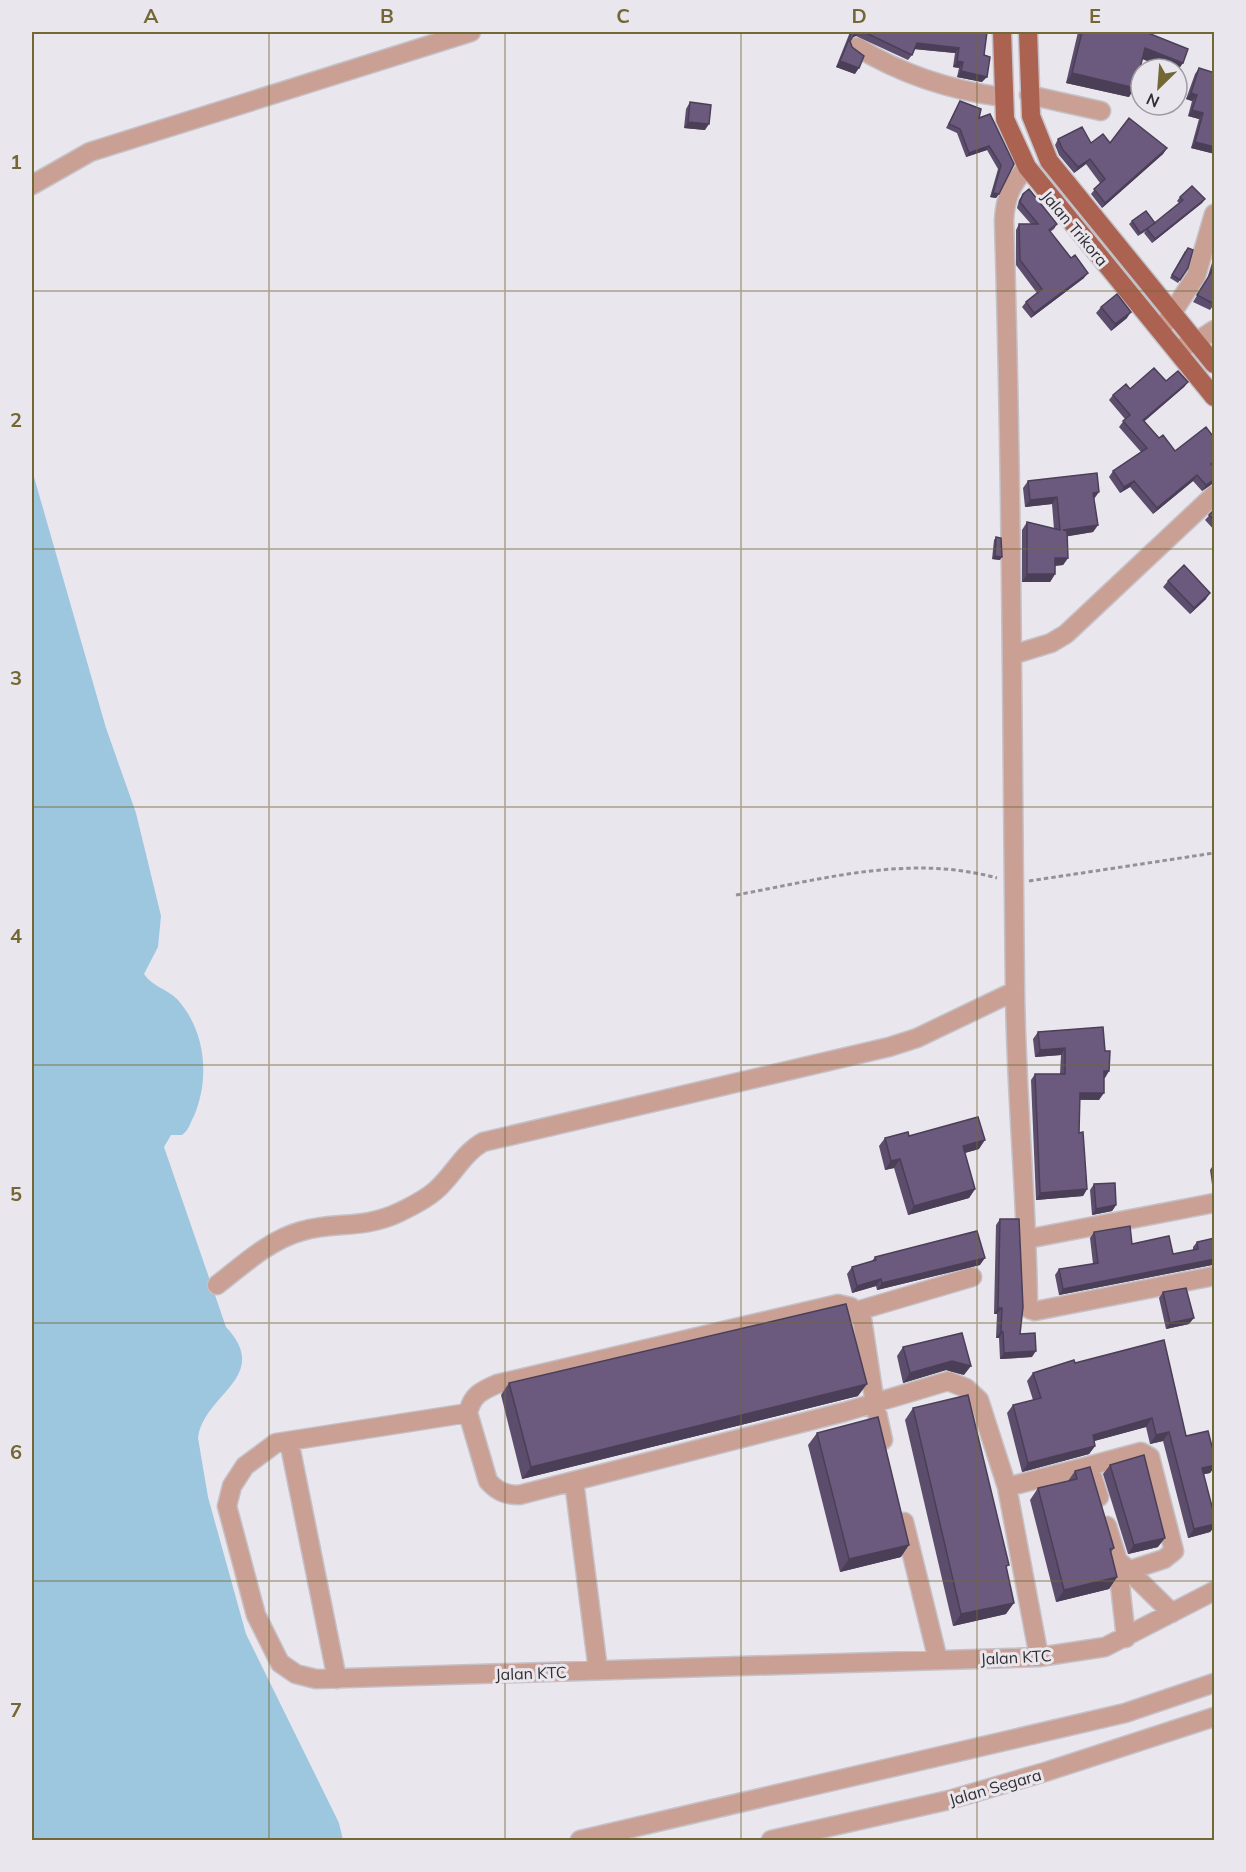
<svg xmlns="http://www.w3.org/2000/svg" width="1246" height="1872" viewBox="0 0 1246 1872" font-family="Mulish,sans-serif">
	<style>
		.water { fill: #9cc7df }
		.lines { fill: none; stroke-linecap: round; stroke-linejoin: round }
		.minor-casing { stroke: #c5c1c8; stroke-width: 21 }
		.major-casing { stroke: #c5c1c8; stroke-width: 21 }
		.path { stroke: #949197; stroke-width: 3; stroke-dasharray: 4.5 3; stroke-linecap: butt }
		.minor { stroke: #caa095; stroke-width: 18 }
		.major { stroke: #ab6250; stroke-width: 18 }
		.wall { fill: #5c4d6c }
		.shaded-wall { fill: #4b3f58 }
		.building { fill: #6b5a7d; stroke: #4b3f58; stroke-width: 1.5 }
		.grid { fill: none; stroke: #736734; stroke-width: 1.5; stroke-opacity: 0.55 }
		.labels { text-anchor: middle; stroke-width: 6; stroke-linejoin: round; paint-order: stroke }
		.street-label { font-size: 16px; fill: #302f31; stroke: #eae6ee }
		.neatline { fill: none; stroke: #736734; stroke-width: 2 }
		.grid-label { font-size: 20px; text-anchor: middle; font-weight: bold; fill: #736734 }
	</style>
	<rect width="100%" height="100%" fill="#eae6ee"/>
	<!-- water -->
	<path class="water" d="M32 470 106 728 136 813 161 916 158 947 144 974C153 987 167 989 177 999 206 1031 210 1078 194 1116 190 1123 189 1130 182 1135H171L164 1147 226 1327C273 1377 203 1394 198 1438L208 1497 246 1634 339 1823 343 1840H32Z"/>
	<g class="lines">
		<!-- minor casing -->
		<g class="minor-casing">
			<path id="minor" d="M857 47C901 74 950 90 1002 97
				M1029 95 1101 111
				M1027 167C1011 184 1005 198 1004 221 1012 478 1012 734 1015 990 1016 1095 1027 1200 1028 1306L1029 1309 1035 1311 1214 1276
				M32 185 90 152 471 32
				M1165 324 1196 276 1214 214
				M1176 349 1196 342 1214 330
				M1012 655 1051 643 1066 634 1214 495
				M1027 1239 1214 1203
				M217 1285C243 1265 269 1240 302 1231 337 1221 362 1230 400 1212 412 1206 425 1200 435 1191 453 1176 462 1154 483 1142L889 1047 917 1038 1015 991
				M857 1311 972 1277
				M468 1413 276 1443 245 1466 232 1486 227 1506 256 1615 280 1663 296 1674 316 1679 1039 1657 1105 1647 1214 1591
				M883 1440 875 1404 862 1319 851 1307 838 1304 497 1384C481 1391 472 1395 468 1413L488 1481C497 1491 505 1495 519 1495L844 1412 948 1381 966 1388 979 1400 1007 1487 1089 1466 1099 1497
				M289 1441 337 1679
				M1089 1466 1141 1452 1150 1457 1174 1551 1164 1559 1118 1574
				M574 1481 598 1670
				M1007 1487 1039 1657
				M904 1522 938 1660
				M1107 1526 1117 1558 1126 1638
				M1122 1564 1172 1613
				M580 1840 1125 1713 1214 1683
				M771 1840 949 1800 1045 1772 1214 1717"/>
		</g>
		<!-- major casing -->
		<g class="major-casing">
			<path id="major" d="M1002 32 1005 119 1027 167 1214 397
				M1028 32 1031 116 1049 161 1214 364"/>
		</g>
		<!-- path -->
		<path class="path" d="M1029 881 1214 853
			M736 895C823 879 910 854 997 878"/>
		<!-- minor -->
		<use href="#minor" class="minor"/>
		<!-- major -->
		<use href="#major" class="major"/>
	</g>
	<!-- wall -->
	<path class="wall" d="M850 32H987L984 55 982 82 957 77 959 68 953 67 955 53 915 49 912 55 908 60 856 36 852 37 850 41 855 74 836 67Z
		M1078 32H1148V33L1183 63 1177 71V69H1168L1142 59 1129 97 1066 83Z
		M1199 68 1215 81V154L1191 148 1199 119 1188 116 1192 101 1186 99 1195 74Z
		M960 101 979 118 1014 164 996 198 990 197 998 169 987 150 966 157 957 133 946 128Z
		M690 102 705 130 684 128 686 109Z
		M1058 139 1091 143H1110L1167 148 1163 154 1102 208 1091 194 1100 183 1086 164 1074 173 1059 155 1055 145Z
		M1023 194 1057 224 1054 229 1050 232 1084 278 1031 318 1022 307 1026 302 1037 293 1016 265V230L1019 224H1031L1017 208 1019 200Z
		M1180 197 1205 199 1202 203 1152 243 1144 233 1146 231 1138 236 1129 224 1132 221 1155 223 1179 203 1177 201Z
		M1185 251 1188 268 1178 283 1170 278Z
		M1215 253V303L1210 310 1193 302 1207 279Z
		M1101 307 1127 318 1111 331 1096 313Z
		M1166 381 1188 382 1184 387 1144 421 1159 438 1175 451 1212 466V484L1202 491 1193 481 1153 514 1130 487 1120 493 1109 477 1113 471 1141 452 1119 427 1125 419 1109 400 1113 395 1130 389Z
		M1028 481 1094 499 1098 525 1093 532 1067 536 1068 558 1063 565 1055 566V574L1050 582H1022V530L1027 522 1054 529 1052 504 1025 507 1023 488Z
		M1215 509V531L1205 520Z
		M996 537 1000 560 992 559 994 540Z
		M1168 581 1206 599 1190 614 1163 587Z
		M1038 1032 1105 1051 1109 1071 1104 1078 1099 1100H1080L1079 1133 1087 1189 1083 1196 1036 1200 1031 1080 1035 1074H1060L1061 1055 1035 1057 1033 1039Z
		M909 1136 979 1149 965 1153 975 1189 969 1198 908 1215 894 1168 885 1170 879 1146 885 1138Z
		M1214 1164H1215V1192H1213L1210 1170Z
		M1094 1184 1116 1205 1112 1211 1092 1215 1090 1190Z
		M1000 1219 1020 1334 1032 1357 1000 1359 999 1338H996L997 1314H994L996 1225Z
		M1094 1232 1132 1244 1173 1254 1193 1250V1247L1197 1242 1215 1238V1266L1212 1265 1059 1295 1055 1275 1059 1269 1093 1264 1090 1238Z
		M875 1257 980 1265 877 1290 876 1286 852 1293 847 1274 852 1267 872 1261Z
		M1163 1292 1189 1324 1166 1329 1159 1298Z
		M903 1347 964 1375 946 1370 903 1383 897 1356Z
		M1075 1363 1186 1436 1215 1458V1466L1210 1473 1203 1474 1215 1518V1526L1210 1532 1188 1538 1163 1441 1150 1444 1146 1427 1094 1441 1095 1446 1089 1454 1022 1472 1007 1413 1013 1405 1033 1400 1027 1381 1033 1373Z
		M509 1383 858 1396 522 1479 501 1395Z
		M913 1408 1006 1569V1614L953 1626 905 1420Z
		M817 1433 901 1557 840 1572 808 1445Z
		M1110 1465 1158 1547 1128 1554 1103 1474Z
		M1075 1471 1114 1548 1111 1552 1117 1577 1109 1589 1056 1602 1030 1500 1038 1488 1068 1481Z"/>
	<!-- shaded-wall -->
	<path class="shaded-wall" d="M855 32H859L856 36 851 38Z
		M917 43 959 48 955 53 913 49Z
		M1145 48 1183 63 1177 71V69H1168L1138 57Z
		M840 61 859 68 855 74 836 67Z
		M957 61 963 62 959 68 953 67Z
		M961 71 987 77 982 82 957 77Z
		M1072 73 1135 88 1129 97 1066 83Z
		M1191 93 1197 95 1192 101 1186 99Z
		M1192 110 1203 113 1199 119 1188 116Z
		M688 122 709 124 705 130 684 128Z
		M1195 142 1215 147V154L1191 148Z
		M989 146 987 150 966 157 969 153Z
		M1167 148 1163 154 1102 208 1105 203Z
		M1090 159 1086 164 1074 173 1078 167Z
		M993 193 999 194 996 198 990 197Z
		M1205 199 1202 203 1152 243 1155 239Z
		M1088 273 1084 278 1031 318 1034 313Z
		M1131 312 1127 318 1111 331 1115 324Z
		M1188 382 1184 387 1139 426 1143 420Z
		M1197 475 1193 481 1153 514 1157 508Z
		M1215 479V485L1212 484 1202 491 1206 485Z
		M1134 481 1130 487 1120 493 1124 487Z
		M1099 492 1094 499 1093 493Z
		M1057 497 1052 504 1025 507 1030 500Z
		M1098 525 1093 532 1058 538 1063 530Z
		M995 556 1002 557 1000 560 992 559Z
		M1055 558H1068L1063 565 1050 566Z
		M1027 574H1055L1050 582H1022Z
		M1210 593 1206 599 1190 614 1194 608Z
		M1065 1048 1061 1055 1035 1057 1040 1050Z
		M1104 1071H1109L1105 1078H1100Z
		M1080 1093H1104L1099 1100 1075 1099Z
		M985 1140 979 1149 957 1155 963 1146Z
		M900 1159 894 1168 885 1170 891 1161Z
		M975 1189 969 1198 908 1215 914 1206Z
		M1087 1189 1083 1196 1036 1200 1040 1193Z
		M1116 1205 1112 1211 1092 1215 1096 1209Z
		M985 1258 980 1265 877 1290 882 1283Z
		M1215 1259V1266L1212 1265 1059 1295 1063 1289Z
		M881 1279 876 1286 852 1293 857 1286Z
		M998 1308H1002L997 1314H994Z
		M1194 1318 1189 1324 1166 1329 1170 1323Z
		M1001 1331 1003 1332 999 1338H996Z
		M1036 1351 1032 1357 1000 1359 1004 1353Z
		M952 1361 971 1366 964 1375 946 1370 903 1383 910 1373Z
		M867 1384 858 1396 522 1479 531 1467Z
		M1152 1418 1146 1427 1087 1443 1093 1435Z
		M1169 1432 1163 1441 1150 1444 1156 1435Z
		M1095 1446 1089 1454 1022 1472 1028 1463Z
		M1215 1465V1466L1210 1473 1196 1476 1202 1468Z
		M1215 1524V1526L1210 1532 1188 1538 1194 1529Z
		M1165 1538 1158 1547 1128 1554 1134 1545Z
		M909 1545 901 1557 840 1572 849 1559Z
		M1117 1577 1109 1589 1056 1602 1064 1590Z
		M1014 1603 1006 1614 953 1626 961 1614Z"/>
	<!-- building -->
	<path class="building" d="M852 32H856L850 41 852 47 864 56 859 68 840 61Z
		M864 32H987L984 55 990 57 987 77 961 71 963 62 957 61 959 48 917 43 912 55Z
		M1082 32H1148V33L1188 49 1183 63 1145 48 1135 88 1072 73Z
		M1199 68 1215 73 1213 81H1215V147L1195 142 1203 113 1192 110 1197 95 1191 93Z
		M960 101 981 109 979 118 990 114 1014 164 999 194 993 193 1001 165 989 146 969 153 960 129 949 124Z
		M690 102 711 105 709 124 688 122Z
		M1129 118 1167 148 1105 203 1094 189 1105 179 1090 159 1078 167 1063 150 1058 139 1082 127 1091 143 1103 134 1110 143Z
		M1192 186 1205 199 1155 239 1147 229 1183 200 1180 197Z
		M1029 189 1057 224 1049 230 1071 258 1075 255 1088 273 1034 313 1026 302 1042 289 1020 260 1019 224H1038L1020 202 1023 194Z
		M1146 211 1155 223 1140 233 1132 221Z
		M1188 248 1193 250 1188 268 1180 280 1172 275Z
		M1215 261V303L1214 304 1197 295 1211 273Z
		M1117 294 1131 312 1115 324 1101 307Z
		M1154 368 1166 381 1178 371 1188 382 1143 420 1159 438 1163 435 1175 451 1206 427 1215 439V461L1211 464 1215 468V479L1206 485 1197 475 1157 508 1134 481 1124 487 1113 471 1147 448 1123 421 1130 415 1113 395 1126 384 1130 389Z
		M1097 473 1099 492 1093 493 1098 525 1063 530 1067 531 1068 558H1055V574H1027V522L1060 530 1057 497 1030 500 1028 481Z
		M1215 509V521L1209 515Z
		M996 537 1001 538 1002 557 995 556Z
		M1184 565 1210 593 1194 608 1168 581Z
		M1103 1027 1105 1051H1110L1109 1071H1104V1093H1080L1079 1133 1083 1132 1087 1189 1040 1193 1035 1074H1065V1048L1040 1050 1038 1032Z
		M978 1117 985 1140 963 1146 975 1189 914 1206 900 1159 891 1161 885 1138 908 1132 909 1136Z
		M1115 1183 1116 1205 1096 1209 1094 1184Z
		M1000 1219H1019L1023 1307 1020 1334 1035 1333 1036 1351 1004 1353 1003 1332 1001 1331 1002 1308H998Z
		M1130 1226 1132 1244 1169 1236 1173 1254 1198 1249 1197 1242 1215 1238V1259L1063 1289 1059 1269 1098 1263 1094 1232Z
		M977 1231 985 1258 882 1283 881 1279 857 1286 852 1267 876 1260 875 1257Z
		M1186 1288 1194 1318 1170 1323 1163 1292Z
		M846 1304 867 1384 531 1467 509 1383Z
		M962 1333 971 1366 952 1361 910 1373 903 1347Z
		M1164 1340 1186 1436 1208 1431 1215 1458V1465L1202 1468 1215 1518V1524L1194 1529 1169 1432 1156 1435 1152 1418 1093 1435 1095 1446 1028 1463 1013 1405 1041 1398 1033 1373 1074 1360 1075 1363Z
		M968 1395 1009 1565 1006 1566 1014 1603 961 1614 913 1408Z
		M878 1417 909 1545 849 1559 817 1433Z
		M1144 1455 1165 1538 1134 1545 1110 1465Z
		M1090 1467 1114 1548 1110 1549 1117 1577 1064 1590 1038 1488 1077 1479 1075 1471Z"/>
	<!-- grid -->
	<path class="grid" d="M269 32V1840M505 32V1840M741 32V1840M977 32V1840M32 291H1214M32 549H1214M32 807H1214M32 1065H1214M32 1323H1214M32 1581H1214"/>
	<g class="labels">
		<!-- street labels -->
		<g class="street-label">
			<text transform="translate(1075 228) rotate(50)" y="6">Jalan Trikora</text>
			<text transform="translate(1016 1657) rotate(-3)" y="6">Jalan KTC</text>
			<text transform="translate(531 1673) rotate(-2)" y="6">Jalan KTC</text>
			<text transform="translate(995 1787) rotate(-16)" y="6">Jalan Segara</text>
		</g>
	</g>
	<!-- border -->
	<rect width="1246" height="1872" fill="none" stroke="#eae6ee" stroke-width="66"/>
	<!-- north arrow -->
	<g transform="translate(1159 87) rotate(205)"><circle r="28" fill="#eae6ee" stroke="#a09da2" stroke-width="1.5"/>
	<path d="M0-4.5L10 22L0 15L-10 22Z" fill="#736734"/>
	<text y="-9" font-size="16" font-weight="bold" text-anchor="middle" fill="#302f31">N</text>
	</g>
	<rect x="33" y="33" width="1180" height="1806" class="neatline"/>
	<g class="grid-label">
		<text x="151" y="23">A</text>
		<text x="387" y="23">B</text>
		<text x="623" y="23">C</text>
		<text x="859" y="23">D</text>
		<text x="1095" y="23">E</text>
		<text x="16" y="169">1</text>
		<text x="16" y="427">2</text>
		<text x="16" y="685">3</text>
		<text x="16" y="943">4</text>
		<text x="16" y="1201">5</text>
		<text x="16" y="1459">6</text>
		<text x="16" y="1717">7</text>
	</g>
</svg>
